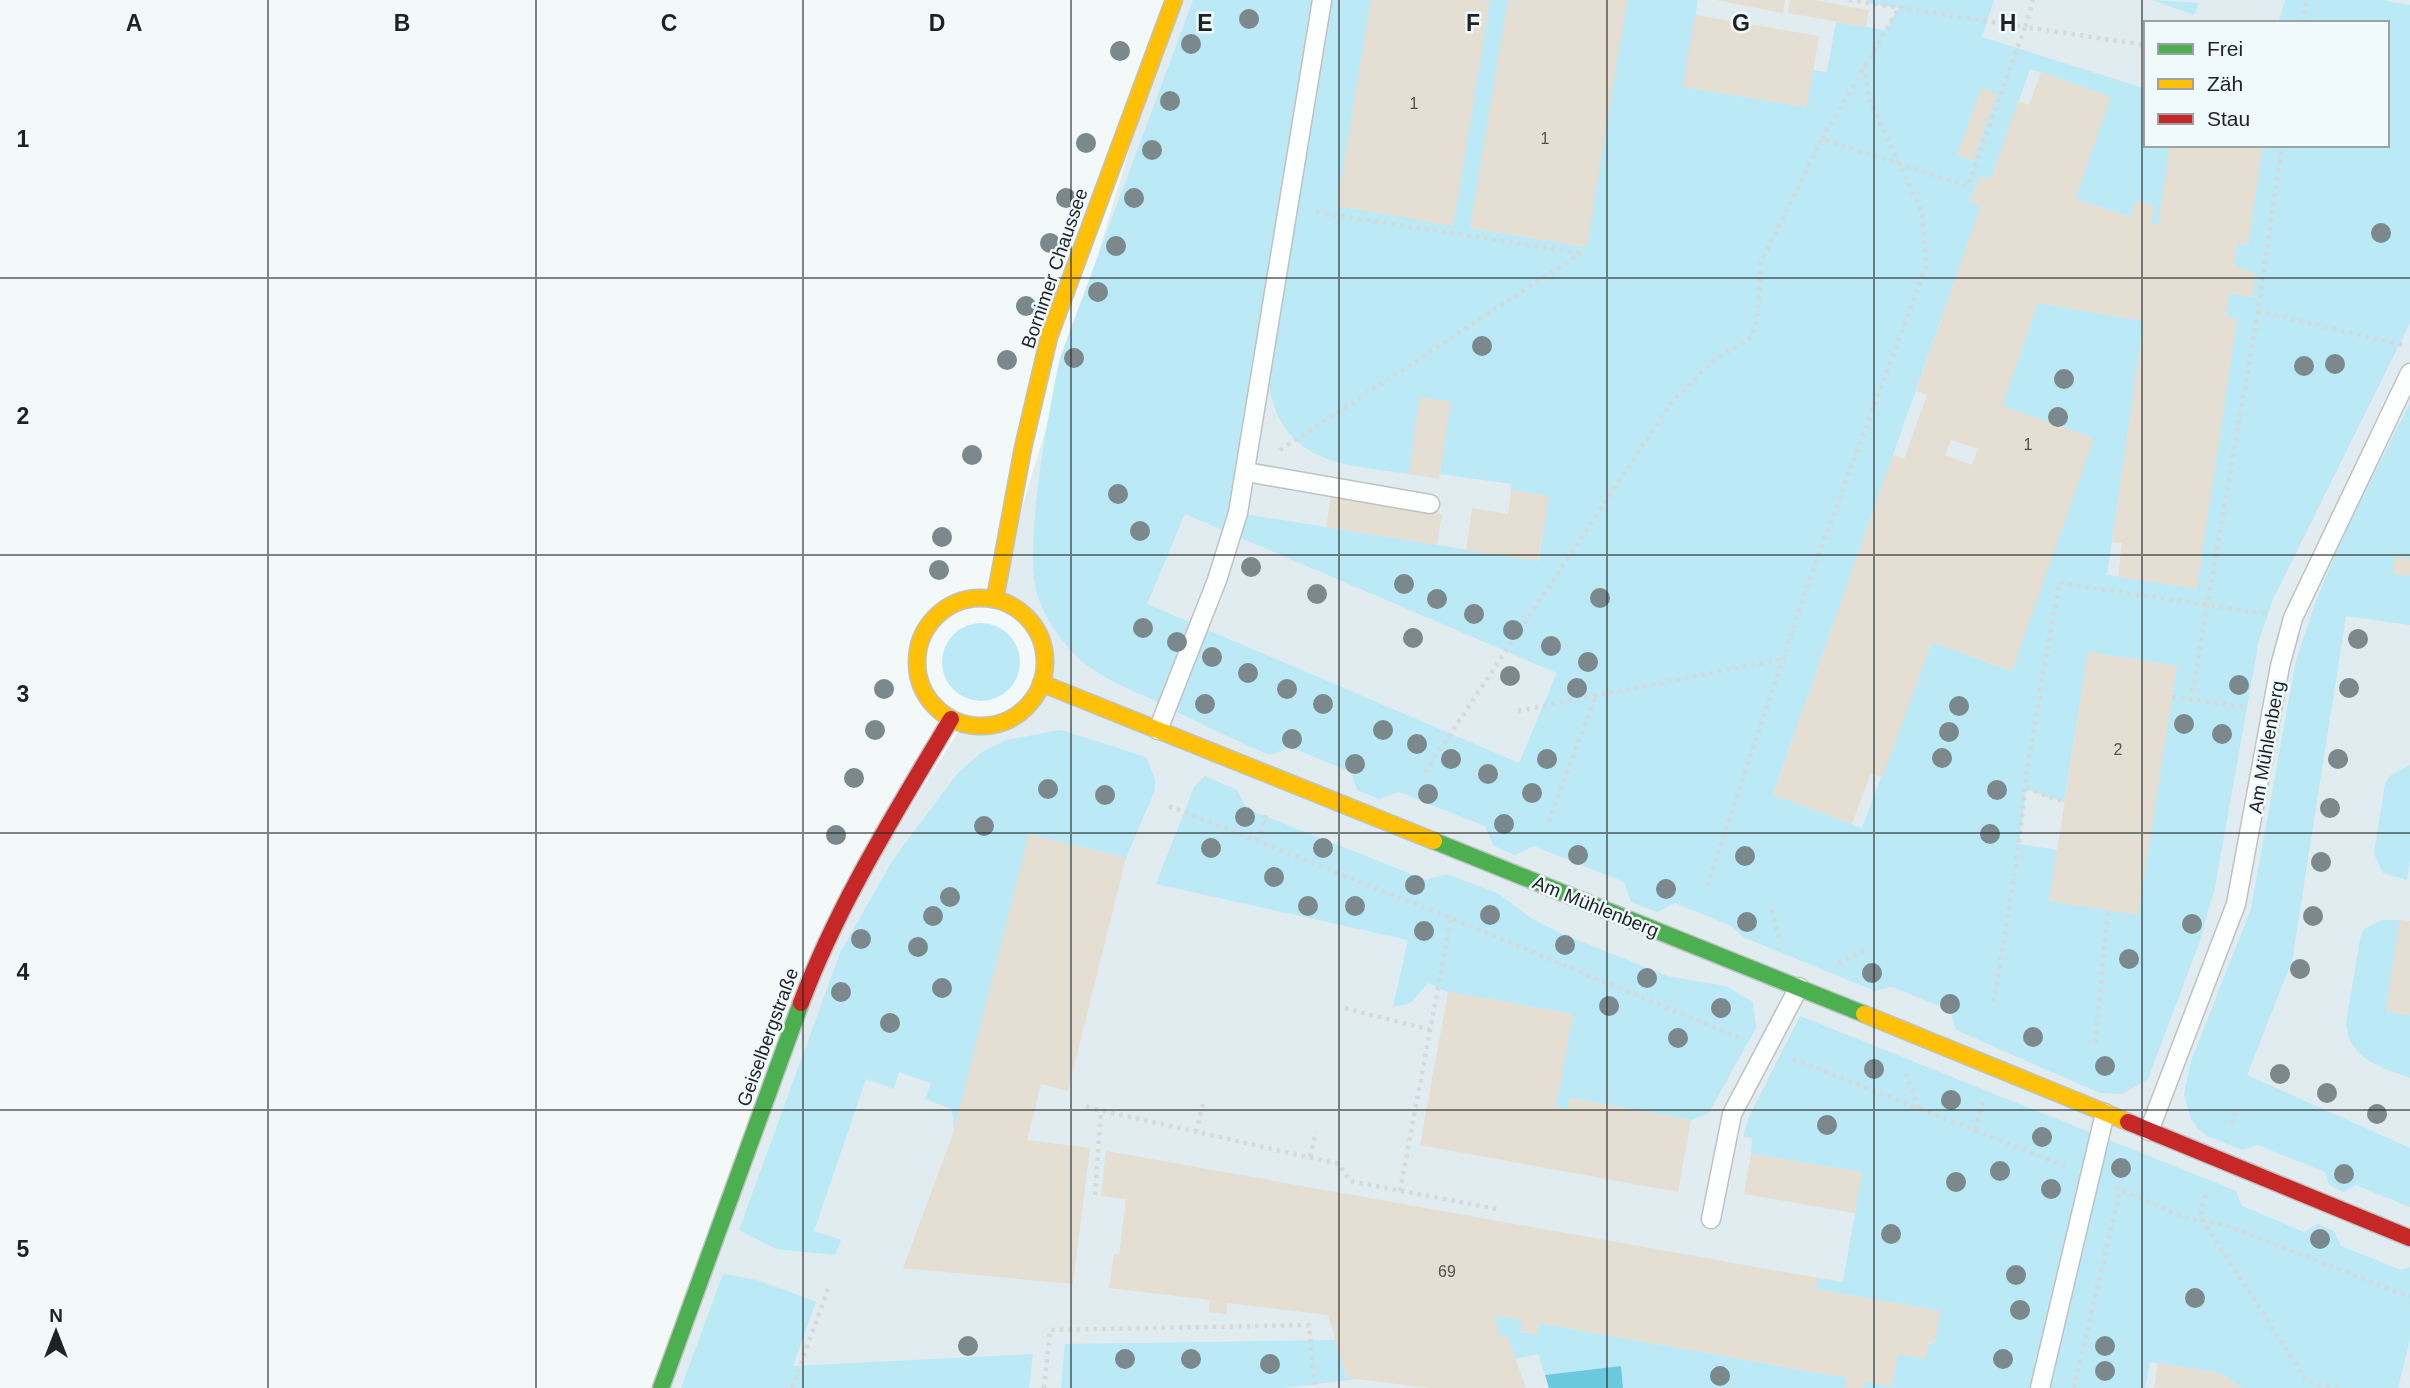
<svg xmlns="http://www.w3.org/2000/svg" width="2410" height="1388" viewBox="0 0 2410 1388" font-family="Helvetica,sans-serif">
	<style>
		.built { fill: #e0ecef; fill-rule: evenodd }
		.green { fill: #bbe9f5; fill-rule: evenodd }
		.water { fill: #6bc9de }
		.building { fill: #e5ded3; fill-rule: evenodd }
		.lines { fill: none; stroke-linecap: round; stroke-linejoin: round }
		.lane-casing { stroke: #bec2c3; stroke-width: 21 }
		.fast-casing { stroke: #bec2c3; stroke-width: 19 }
		.slow-casing { stroke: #bec2c3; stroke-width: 19 }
		.jam-casing { stroke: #bec2c3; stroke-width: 19 }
		.path { stroke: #d7d9d9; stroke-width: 4.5; stroke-dasharray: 3.5 5; stroke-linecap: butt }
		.lane { stroke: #fdfefe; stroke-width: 18 }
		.fast { stroke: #4caf50; stroke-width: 16 }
		.slow { stroke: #ffc107; stroke-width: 16 }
		.jam { stroke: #c62828; stroke-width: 16 }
		.tree { fill: #7b898c }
		.grid { fill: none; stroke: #1f2223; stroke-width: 2; stroke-opacity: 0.55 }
		.labels { text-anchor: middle; stroke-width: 5; stroke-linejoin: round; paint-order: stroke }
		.number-label { font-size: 16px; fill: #50514f }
		.street-label { font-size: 19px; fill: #1f2223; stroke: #f0f9fb }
		.grid-label { font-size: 23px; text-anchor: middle; font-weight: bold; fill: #1f2223; stroke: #f0f9fb; stroke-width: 5; stroke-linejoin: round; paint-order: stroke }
	</style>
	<rect width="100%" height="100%" fill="#f3f8f8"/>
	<!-- built -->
	<path class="built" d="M1174 0H2410V1388H661L822 947 963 724 989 726 1003 722 1028 706 1041 683 1045 663 1038 633 1021 611 995 599ZM2146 23H2387V145H2146Z"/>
	<!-- green -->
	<path class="green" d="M1193 0H1371L1337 206 1453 225 1490 0H1508L1470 228 1586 247 1627 0H1698L1684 87 1806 107 1813 70 1827 72 1836 22 1886 30 1898 8 1867 3V0H1994L1982 37 2146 89V145H2170L2158 226 2150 223 2155 207 2136 200 2130 217 2075 199 2111 97 2030 69 1991 179 1980 176 1970 202 1981 206 1773 794 1862 828 1932 642 2011 671 2002 406 2038 303 2144 321 2107 575 2197 588 2237 320 2226 317 2229 293 2252 297 2256 274 2234 266 2237 243 2248 245 2263 145H2387V23H2278L2285 0H2382L2410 5V323L2273 599 2259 640 2215 887 2200 941 2148 1079 2122 1094 2100 1093 1956 1030 1950 1010 1892 987 1875 991 1743 937 1732 926 1675 903 1657 912 1631 902 1624 882 1534 846 1515 855 1494 846 1485 826 1399 792 1379 799 1357 790 1351 772 1290 747 1270 755C1229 738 1189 718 1149 698 1127 688 1102 678 1083 662 1065 647 1046 620 1038 597 1022 551 1049 409 1060 358ZM1267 351C1268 367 1268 385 1272 400 1292 466 1351 465 1409 474L1420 398 1450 402 1440 474 1512 484 1511 490 1548 496 1539 561 1238 513ZM1185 514 1557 673 1519 763 1147 604ZM2088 652 2177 666 2138 914 2049 901 2057 850 2019 844 2026 789 2064 802Z
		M2152 0 2199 3 2194 15Z
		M2410 403V625L2346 616 2292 961 2247 1075 2410 1148V1207L2356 1185 2344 1192 2329 1185 2325 1172 2257 1145 2243 1150 2207 1136 2198 1129 2191 1119 2184 1095 2191 1061 2251 909 2295 665C2321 572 2367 488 2410 403Z
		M942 662a39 39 0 1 1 78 0a39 39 0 1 1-78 0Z
		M1061 730 1146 757 1155 779V790L1126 858 1029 834 954 1131 952 1109 925 1099 931 1083 899 1072 894 1089 866 1079 814 1231 841 1240 835 1255 776 1249 739 1230 840 953 894 858 958 773 982 752 1006 740Z
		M2410 765V859L2407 880 2383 873 2374 854 2385 784 2390 776Z
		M1205 776 1237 790 1247 809 1426 880 1447 874 1499 894 1531 918 1562 934 1667 976 1726 986 1753 1002 1756 1028 1708 1114 1691 1120 1570 1098 1568 1109 1556 1107 1573 1014 1448 992 1428 983 1411 1003 1393 1007 1408 940 1156 884 1194 787Z
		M2382 920H2400L2386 1011 2410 1015V1078C2380 1066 2349 1060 2346 1023L2360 939 2364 929Z
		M1800 1016 2236 1191 2242 1206 2304 1232 2318 1224 2334 1231 2341 1246 2401 1270 2410 1267V1339L2398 1388H2243L2220 1373 2150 1362 2145 1388H1863L1864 1381 1892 1386 1898 1354 1935 1342 1940 1311 1816 1289 1818 1278 1843 1282 1862 1172 1751 1154 1752 1138 1743 1137 1748 1119Z
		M723 1274 757 1280 816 1302 793 1366 1033 1354 1029 1388H681Z
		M1494 1315 1522 1320 1521 1332 1537 1334 1539 1323 1847 1378 1845 1388H1623L1621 1366 1545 1375 1538 1354 1516 1359 1508 1337 1500 1336Z
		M1336 1340 1346 1377 1358 1379 1283 1388H1061L1065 1344Z"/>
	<!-- water -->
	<path class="water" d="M1621 1366 1623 1388H1549L1545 1375Z"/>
	<!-- building -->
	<path class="building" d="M1371 0H1490L1453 226 1337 206Z
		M1508 0H1627L1587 247 1470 228Z
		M1716 0H1785L1783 13Z
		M1790 0H1813L1869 10 1866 27 1788 13Z
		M1695 15 1819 36 1807 107 1683 87Z
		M2041 72 2111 97 2075 199 2130 217 2136 200 2155 207 2150 223 2158 226 2170 145H2263L2248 245 2237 243 2234 266 2256 274 2253 297 2229 293 2226 317 2237 319 2197 589 2118 577 2122 543 2112 542 2144 321 2038 303 2002 406 2094 438 2012 671 1932 642 1882 778 1871 773 1852 824 1773 795 1893 455 1904 459 1927 395 1916 391 1981 206 1970 202 1980 176 1991 179 2018 101 2029 105ZM1951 440 1978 449 1972 465 1945 455Z
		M1981 88 1997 94 1973 161 1957 155Z
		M1420 397 1451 402 1439 479 1409 474Z
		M1511 490 1549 496 1538 561 1466 550 1472 508 1508 514Z
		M1331 496 1442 514 1437 545 1326 527Z
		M2395 556 2410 559V576L2393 574Z
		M2088 652 2177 666 2138 915 2049 901Z
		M1029 834 1126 858 1068 1091 1041 1084 1027 1140 1090 1148 1073 1284 903 1268 954 1131Z
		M2400 920 2410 921V1015L2386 1011Z
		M1448 992 1573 1014 1556 1107 1568 1109 1570 1098 1691 1120 1678 1192 1420 1145Z
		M1106 1151 1818 1278 1816 1289 1940 1311 1935 1343 1929 1342 1926 1359 1898 1354 1892 1386 1864 1381 1863 1388H1845L1847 1378 1539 1323 1537 1335 1520 1331 1522 1320 1494 1315 1500 1336 1508 1337 1526 1388H1431L1347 1378 1328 1315 1227 1303 1226 1314 1209 1312 1210 1300 1109 1288 1114 1254 1119 1255 1126 1199 1101 1196Z
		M1751 1154 1862 1172 1855 1213 1744 1194Z
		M2158 1363 2220 1373 2243 1388H2154Z"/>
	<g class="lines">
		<!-- lane casing -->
		<g class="lane-casing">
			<path id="lane" d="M1246 472 1430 504
				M1158 730 1217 580 1238 513 1322 0
				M2149 1131 2236 904 2280 666 2293 618 2410 373
				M1711 1219 1732 1114 1799 987
				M2040 1388 2105 1113"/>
		</g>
		<!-- fast casing -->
		<g class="fast-casing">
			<path id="fast" d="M1434 841 1864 1014
				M661 1388 801 1003"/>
		</g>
		<!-- slow casing -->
		<g class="slow-casing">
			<path id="slow" d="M917 662a64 64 0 1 1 128 0a64 64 0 1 1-128 0Z
				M995 599 1023 448 1049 337 1174 0
				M1041 683 1434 841
				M1864 1014 2128 1122"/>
		</g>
		<!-- jam casing -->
		<g class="jam-casing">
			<path id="jam" d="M801 1003C839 902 896 812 951 719
				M2128 1122 2410 1238"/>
		</g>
		<!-- path -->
		<path class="path" d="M1849 0 2025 27 2033 0
			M2302 23 2307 0
			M1822 139 1899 8
			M1316 212 1580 253
			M2258 311 2403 345
			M1280 450 1581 253
			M2172 697 2244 707
			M2191 700 2258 311 2282 145
			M1518 711 1783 659
			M1425 772 1672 402 1713 361 1751 337 1757 321 1761 262 1822 139 1968 186 2025 27 2146 45
			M2026 788 2064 802
			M1169 806 1451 918 1742 1039
			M1549 822 1595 697
			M1257 841 1266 815
			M1707 886 1807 586 1926 266 1922 212 1868 97 1865 65
			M1772 910 1779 939
			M1838 963 1869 948
			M1994 1002 2019 844 2027 769 2059 583 2266 614
			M1345 1008 1430 1030
			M2095 1043 2108 910
			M1793 1059 2065 1166
			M1906 1073 1919 1108
			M1086 1107 1339 1164 1350 1181 1497 1209
			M2231 1124 2235 1112
			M1975 1130 1983 1102
			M1196 1132 1203 1104
			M1310 1157 1316 1132
			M2115 1187 2186 1218 2223 1224 2410 1297
			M1400 1191 1451 918
			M1095 1195 1101 1110
			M2206 1195 2201 1210 2202 1220 2308 1382 2342 1388
			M792 1388 829 1286
			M1044 1388 1050 1330 1309 1325 1315 1388
			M2074 1388 2120 1190"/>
		<!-- lane -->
		<use href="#lane" class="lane"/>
		<!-- fast -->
		<use href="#fast" class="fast"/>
		<!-- slow -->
		<use href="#slow" class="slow"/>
		<!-- jam -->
		<use href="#jam" class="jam"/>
	</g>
	<!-- trees -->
	<g class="tree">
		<circle cx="1249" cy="19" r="10"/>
		<circle cx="1191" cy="44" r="10"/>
		<circle cx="1120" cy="51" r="10"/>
		<circle cx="1170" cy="101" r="10"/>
		<circle cx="1086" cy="143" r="10"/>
		<circle cx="1152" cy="150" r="10"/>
		<circle cx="1066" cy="198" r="10"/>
		<circle cx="1134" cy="198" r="10"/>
		<circle cx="2381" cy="233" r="10"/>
		<circle cx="1050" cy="243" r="10"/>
		<circle cx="1116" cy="246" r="10"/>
		<circle cx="1098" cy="292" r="10"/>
		<circle cx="1026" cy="306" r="10"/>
		<circle cx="1482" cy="346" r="10"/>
		<circle cx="1074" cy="358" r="10"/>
		<circle cx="1007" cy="360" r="10"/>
		<circle cx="2335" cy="364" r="10"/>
		<circle cx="2304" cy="366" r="10"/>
		<circle cx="2064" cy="379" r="10"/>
		<circle cx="2058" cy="417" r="10"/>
		<circle cx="972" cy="455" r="10"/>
		<circle cx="1118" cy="494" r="10"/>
		<circle cx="1140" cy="531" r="10"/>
		<circle cx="942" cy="537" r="10"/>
		<circle cx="1251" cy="567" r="10"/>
		<circle cx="939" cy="570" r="10"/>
		<circle cx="1404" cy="584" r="10"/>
		<circle cx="1317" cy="594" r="10"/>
		<circle cx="1600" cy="598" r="10"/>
		<circle cx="1437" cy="599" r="10"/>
		<circle cx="1474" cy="614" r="10"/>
		<circle cx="1143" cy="628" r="10"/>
		<circle cx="1513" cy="630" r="10"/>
		<circle cx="1413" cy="638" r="10"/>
		<circle cx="2358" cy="639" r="10"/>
		<circle cx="1177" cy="642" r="10"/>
		<circle cx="1551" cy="646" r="10"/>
		<circle cx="1212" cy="657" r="10"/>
		<circle cx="1588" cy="662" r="10"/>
		<circle cx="1248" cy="673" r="10"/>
		<circle cx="1510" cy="676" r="10"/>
		<circle cx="2239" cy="685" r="10"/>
		<circle cx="1577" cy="688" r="10"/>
		<circle cx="2349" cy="688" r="10"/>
		<circle cx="884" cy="689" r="10"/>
		<circle cx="1287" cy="689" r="10"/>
		<circle cx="1205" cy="704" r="10"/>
		<circle cx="1323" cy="704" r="10"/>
		<circle cx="1959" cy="706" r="10"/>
		<circle cx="2184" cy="724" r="10"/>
		<circle cx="875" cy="730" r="10"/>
		<circle cx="1383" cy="730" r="10"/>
		<circle cx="1949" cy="732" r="10"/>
		<circle cx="2222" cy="734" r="10"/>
		<circle cx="1292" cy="739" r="10"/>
		<circle cx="1417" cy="744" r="10"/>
		<circle cx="1942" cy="758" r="10"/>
		<circle cx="1451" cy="759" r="10"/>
		<circle cx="1547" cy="759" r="10"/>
		<circle cx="2338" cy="759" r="10"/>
		<circle cx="1355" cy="764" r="10"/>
		<circle cx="1488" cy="774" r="10"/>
		<circle cx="854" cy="778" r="10"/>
		<circle cx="1048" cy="789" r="10"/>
		<circle cx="1997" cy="790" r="10"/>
		<circle cx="1532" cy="793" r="10"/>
		<circle cx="1428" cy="794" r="10"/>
		<circle cx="1105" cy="795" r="10"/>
		<circle cx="2330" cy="808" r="10"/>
		<circle cx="1245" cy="817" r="10"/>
		<circle cx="1504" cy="824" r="10"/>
		<circle cx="984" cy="826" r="10"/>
		<circle cx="1990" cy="834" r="10"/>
		<circle cx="836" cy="835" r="10"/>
		<circle cx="1211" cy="848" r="10"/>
		<circle cx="1323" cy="848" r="10"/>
		<circle cx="1578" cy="855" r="10"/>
		<circle cx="1745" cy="856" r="10"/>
		<circle cx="2321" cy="862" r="10"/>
		<circle cx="1274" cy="877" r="10"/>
		<circle cx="1415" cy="885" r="10"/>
		<circle cx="1666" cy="889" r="10"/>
		<circle cx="950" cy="897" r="10"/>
		<circle cx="1308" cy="906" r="10"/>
		<circle cx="1355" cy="906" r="10"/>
		<circle cx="1490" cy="915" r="10"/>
		<circle cx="933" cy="916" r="10"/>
		<circle cx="2313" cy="916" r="10"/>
		<circle cx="1747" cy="922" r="10"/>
		<circle cx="2192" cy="924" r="10"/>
		<circle cx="1424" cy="931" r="10"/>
		<circle cx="861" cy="939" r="10"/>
		<circle cx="1565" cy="945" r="10"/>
		<circle cx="918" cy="947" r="10"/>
		<circle cx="2129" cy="959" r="10"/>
		<circle cx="2300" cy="969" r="10"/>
		<circle cx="1872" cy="973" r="10"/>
		<circle cx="1647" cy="978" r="10"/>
		<circle cx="942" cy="988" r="10"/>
		<circle cx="841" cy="992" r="10"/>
		<circle cx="1950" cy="1004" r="10"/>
		<circle cx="1609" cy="1006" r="10"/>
		<circle cx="1721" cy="1008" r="10"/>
		<circle cx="890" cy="1023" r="10"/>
		<circle cx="2033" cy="1037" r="10"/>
		<circle cx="1678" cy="1038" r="10"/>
		<circle cx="2105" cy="1066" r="10"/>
		<circle cx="1874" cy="1069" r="10"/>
		<circle cx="2280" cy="1074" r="10"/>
		<circle cx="2327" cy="1093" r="10"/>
		<circle cx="1951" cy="1100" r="10"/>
		<circle cx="2377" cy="1114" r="10"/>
		<circle cx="1827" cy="1125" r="10"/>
		<circle cx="2042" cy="1137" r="10"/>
		<circle cx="2121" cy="1168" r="10"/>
		<circle cx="2000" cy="1171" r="10"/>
		<circle cx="2344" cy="1174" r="10"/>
		<circle cx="1956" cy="1182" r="10"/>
		<circle cx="2051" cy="1189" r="10"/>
		<circle cx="1891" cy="1234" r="10"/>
		<circle cx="2320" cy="1239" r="10"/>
		<circle cx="2016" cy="1275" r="10"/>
		<circle cx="2195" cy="1298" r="10"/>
		<circle cx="2020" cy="1310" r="10"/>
		<circle cx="968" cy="1346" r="10"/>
		<circle cx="2105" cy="1346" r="10"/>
		<circle cx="1125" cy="1359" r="10"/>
		<circle cx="1191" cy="1359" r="10"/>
		<circle cx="2003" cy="1359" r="10"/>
		<circle cx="1270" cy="1364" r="10"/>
		<circle cx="2105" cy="1371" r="10"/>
		<circle cx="1720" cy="1376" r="10"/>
	</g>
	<!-- grid -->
	<path class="grid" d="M268 0V1388M536 0V1388M803 0V1388M1071 0V1388M1339 0V1388M1607 0V1388M1874 0V1388M2142 0V1388M0 278H2410M0 555H2410M0 833H2410M0 1110H2410"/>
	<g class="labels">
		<!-- number labels -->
		<g class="number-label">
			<text x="1414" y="109">1</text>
			<text x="1545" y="144">1</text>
			<text x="2028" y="450">1</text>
			<text x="2118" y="755">2</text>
			<text x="1447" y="1277">69</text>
		</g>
		<!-- street labels -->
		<g class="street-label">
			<text transform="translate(1054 268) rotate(-71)" y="7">Bornimer Chaussee</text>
			<text transform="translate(2266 747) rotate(-80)" y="7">Am Mühlenberg</text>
			<text transform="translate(1596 906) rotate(22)" y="7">Am Mühlenberg</text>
			<text transform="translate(767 1037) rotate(-70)" y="7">Geiselbergstraße</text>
		</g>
	</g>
	<g class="grid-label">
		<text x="134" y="31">A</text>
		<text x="402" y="31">B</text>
		<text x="669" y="31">C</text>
		<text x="937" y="31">D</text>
		<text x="1205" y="31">E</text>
		<text x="1473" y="31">F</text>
		<text x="1741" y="31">G</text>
		<text x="2008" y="31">H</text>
		<text x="23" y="147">1</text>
		<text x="23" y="424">2</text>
		<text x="23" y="702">3</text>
		<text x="23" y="980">4</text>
		<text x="23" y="1257">5</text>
	</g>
	<!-- legend -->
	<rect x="2144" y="21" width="245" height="126" fill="#f0f9fb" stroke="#9ca3a5" stroke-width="2"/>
	<rect x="2158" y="44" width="35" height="10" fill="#4caf50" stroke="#9ca3a5" stroke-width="2"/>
	<text x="2207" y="56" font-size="21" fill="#1f2223">Frei</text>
	<rect x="2158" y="79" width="35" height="10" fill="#ffc107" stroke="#9ca3a5" stroke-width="2"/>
	<text x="2207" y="91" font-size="21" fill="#1f2223">Zäh</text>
	<rect x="2158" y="114" width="35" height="10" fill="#c62828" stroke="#9ca3a5" stroke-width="2"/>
	<text x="2207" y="126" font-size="21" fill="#1f2223">Stau</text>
	<!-- north arrow -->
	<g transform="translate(56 1332)" stroke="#f0f9fb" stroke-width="5" paint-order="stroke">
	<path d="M0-5L12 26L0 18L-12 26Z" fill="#1f2223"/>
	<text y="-10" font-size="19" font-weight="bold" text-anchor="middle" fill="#1f2223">N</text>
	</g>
</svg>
